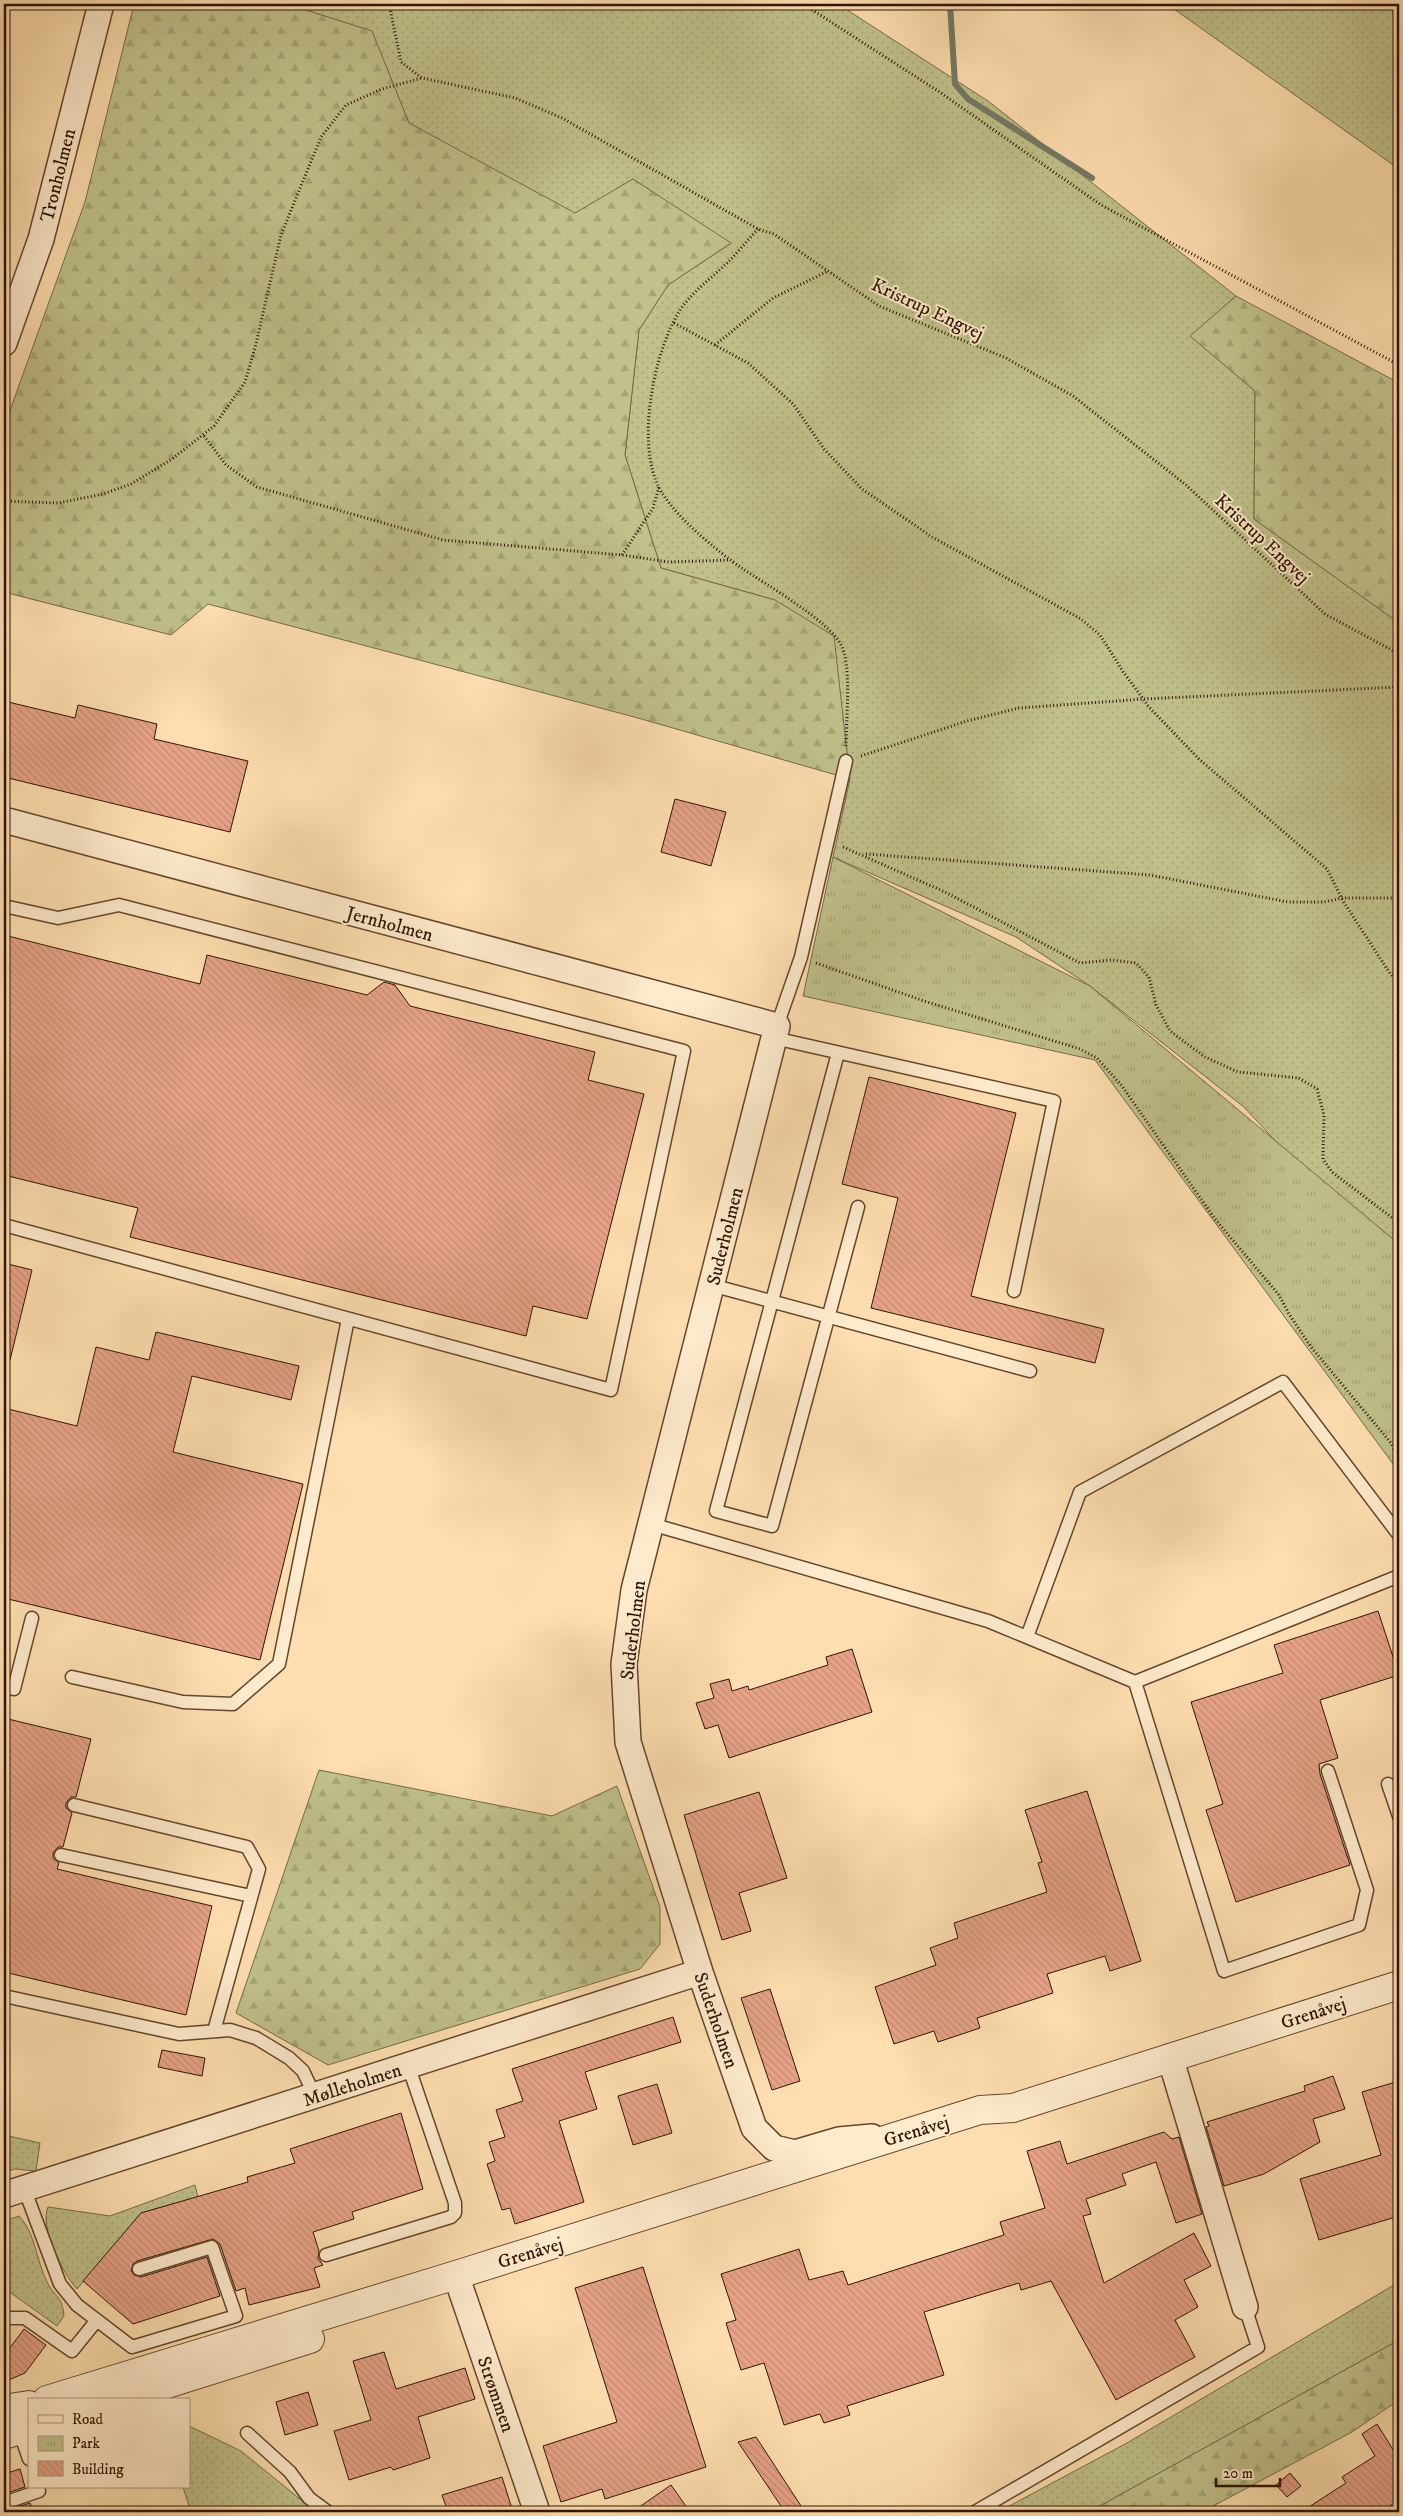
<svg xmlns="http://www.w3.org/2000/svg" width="1403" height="2516" viewBox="0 0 1403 2516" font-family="'IM FELL DW Pica',serif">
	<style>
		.grass { fill: url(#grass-dots); stroke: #786a46 }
		.forest { fill: url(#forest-firs); stroke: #786a46 }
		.park { fill: url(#park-tufts); stroke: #786a46 }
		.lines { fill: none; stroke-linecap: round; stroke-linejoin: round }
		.stream { stroke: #747965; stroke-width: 6 }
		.building { fill: url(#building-back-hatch); stroke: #311401 }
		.service-casing { stroke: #64462d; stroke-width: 15 }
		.minor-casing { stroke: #64462d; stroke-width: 28 }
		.tertiary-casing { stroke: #64462d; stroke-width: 30 }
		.path { stroke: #311401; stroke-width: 3; stroke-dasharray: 1 2.5; stroke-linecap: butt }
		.service { stroke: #feeacc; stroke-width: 12 }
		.minor { stroke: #feeacc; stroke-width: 25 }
		.tertiary { stroke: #feeacc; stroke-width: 28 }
		.labels { text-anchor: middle; stroke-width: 4; stroke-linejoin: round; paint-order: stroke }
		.street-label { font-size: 19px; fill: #311401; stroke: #feeacc }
	</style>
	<defs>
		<pattern id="grass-dots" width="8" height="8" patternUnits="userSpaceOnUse" patternTransform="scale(1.25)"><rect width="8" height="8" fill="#c0c18b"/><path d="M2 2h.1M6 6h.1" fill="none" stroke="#a5a576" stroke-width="1.8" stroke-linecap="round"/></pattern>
		<pattern id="forest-firs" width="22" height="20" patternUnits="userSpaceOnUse" patternTransform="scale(1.25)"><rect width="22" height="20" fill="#c0c18b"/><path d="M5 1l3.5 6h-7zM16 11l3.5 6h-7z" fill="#a5a576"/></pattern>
		<pattern id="park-tufts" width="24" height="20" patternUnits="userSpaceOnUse" patternTransform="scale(1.25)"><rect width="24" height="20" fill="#c0c18b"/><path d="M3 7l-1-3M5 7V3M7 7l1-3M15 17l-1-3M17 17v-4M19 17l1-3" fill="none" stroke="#a5a576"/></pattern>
		<pattern id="building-back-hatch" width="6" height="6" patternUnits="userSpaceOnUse" patternTransform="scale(1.25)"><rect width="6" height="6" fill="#e7a388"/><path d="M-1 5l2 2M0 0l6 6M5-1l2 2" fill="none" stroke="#c78b74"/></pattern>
	</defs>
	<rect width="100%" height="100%" fill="#fedeb0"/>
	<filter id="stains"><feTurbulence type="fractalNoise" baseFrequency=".004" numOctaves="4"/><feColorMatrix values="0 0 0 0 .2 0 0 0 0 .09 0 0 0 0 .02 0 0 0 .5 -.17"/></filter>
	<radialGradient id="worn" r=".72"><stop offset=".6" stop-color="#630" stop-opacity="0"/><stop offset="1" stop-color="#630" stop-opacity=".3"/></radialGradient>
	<!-- grass -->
	<path class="grass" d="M287 4H838L988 101 1236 296 1191 336 1255 391 1254 519 1399 623V1244L1292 1159 1244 1107 1090 986 1016 937 833 857 850 779 775 600 661 568 625 455 639 330 668 285 730 244 633 179 575 214 409 123 371 31Z
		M1167 4H1399V169Z
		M4 2135 40 2143 36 2171 15 2169 4 2172Z
		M195 2185 198 2197 141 2213 77 2289C63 2274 39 2226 48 2207L110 2216Z
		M19 2216C36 2234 36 2260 47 2282 55 2298 62 2295 64 2316L57 2326 4 2288V2221Z
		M1399 2282V2340L1089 2512H998L1127 2443Z
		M189 2426 241 2451 316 2512H191L183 2487H189Z"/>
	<!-- forest -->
	<path class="forest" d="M134 4H287L372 31 409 123 575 213 633 179 731 243 668 285 639 330 625 455 661 568 775 600 834 636 850 779 638 718 208 604 171 635 4 592V427L85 202Z
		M1236 296 1399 383V623L1254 519 1255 391 1190 336Z
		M319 1770 552 1816 617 1786 660 1907V1944L640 1969 328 2065 236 2013Z
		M1399 2340V2400L1352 2432 1202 2512H1089Z"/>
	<!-- park -->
	<path class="park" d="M833 857 1090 986 1399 1244V1472L1095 1060 803 996Z"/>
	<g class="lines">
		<!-- stream -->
		<path class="stream" d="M950 4 955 84 968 99 1092 178"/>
	</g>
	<!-- building -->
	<path class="building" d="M4 701 75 718 78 705 157 724 154 739 248 761 230 832 4 777Z
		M675 799 726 812 711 866 661 852Z
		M4 935 200 984 207 955 367 995 384 982 395 985 410 1006 595 1052 588 1080 644 1094 587 1319 533 1306 526 1336 130 1237 138 1208 4 1175Z
		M869 1077 1016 1113 971 1296 1104 1329 1095 1363 871 1308 898 1198 842 1184Z
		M4 1263 32 1270 10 1360 4 1359Z
		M156 1332 299 1366 291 1400 192 1376 173 1452 303 1484 260 1660 4 1598V1408L77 1426 96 1347 149 1360Z
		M1378 1611 1399 1675 1320 1700 1338 1758 1319 1764 1320 1774 1350 1865 1236 1902 1206 1810 1223 1804 1191 1702 1283 1673 1274 1645Z
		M852 1649 872 1712 729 1758 718 1725 705 1729 696 1703 714 1698 710 1684 729 1679 732 1691 748 1686 749 1690 828 1665 826 1657Z
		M4 1718 91 1739 76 1797H71L66 1803V1808L72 1813 63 1847H58L53 1853V1858L59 1863 57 1869 212 1906 186 2015 4 1972Z
		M1087 1791 1141 1961 1110 1971 1105 1956 1047 1974 1053 1993 977 2018 980 2028 938 2042 934 2031 894 2044 875 1987 936 1965 930 1948 958 1938 954 1923 1047 1892 1038 1863 1042 1862 1025 1810Z
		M759 1792 787 1878 739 1893 751 1931 722 1940 684 1815Z
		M770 1989 800 2081 772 2090 741 1998Z
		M673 2017 681 2042 585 2072 597 2109 559 2121 584 2202 515 2224 510 2208 502 2210 487 2164 495 2161 489 2142 505 2137 496 2110 523 2101 512 2069Z
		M162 2050 205 2058 202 2076 158 2067Z
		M1333 2076 1345 2109 1313 2119 1320 2142 1264 2174 1224 2186 1206 2127 1209 2126 1207 2122 1305 2091 1304 2086Z
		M1399 2081V2216L1319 2240 1300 2179 1381 2155 1362 2092Z
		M657 2084 672 2133 633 2145 618 2096Z
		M401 2113 423 2189 352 2212 354 2219 313 2232 319 2251 318 2258 323 2265 314 2268 320 2287 249 2305 245 2288 236 2291 220 2244 213 2239 137 2261 133 2264 131 2271 134 2275 141 2277 207 2257 220 2296 133 2324 83 2281 141 2213 248 2182 247 2177 295 2163 290 2149Z
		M1164 2132 1172 2139 1179 2137 1202 2214 1176 2223 1156 2162 1122 2174 1126 2185 1086 2199 1091 2214 1083 2216 1104 2283 1194 2233 1211 2266 1184 2280 1198 2307 1175 2320 1195 2357 1116 2400 1051 2281 1021 2290 1019 2283 924 2312 944 2375 847 2406 850 2415 824 2423 820 2414 784 2425 764 2363 741 2370 726 2323 736 2320 721 2274 799 2249 809 2280 843 2271 848 2285 1004 2235 1000 2222 1045 2208 1027 2151 1060 2141 1067 2164Z
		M643 2267 706 2467 605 2499 602 2489 561 2502 543 2446 617 2422 575 2288Z
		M24 2329 46 2345 25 2373 4 2382V2356Z
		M384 2352 396 2389 465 2368 475 2399 418 2417 430 2458 393 2470 391 2467 349 2480 334 2431 371 2420 353 2361Z
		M308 2392 318 2425 285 2435 276 2402Z
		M1377 2424 1399 2459V2500L1380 2512H1301L1346 2483 1342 2477 1375 2456 1362 2434Z
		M756 2437 801 2506 792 2512H785L738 2442Z
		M20 2469 25 2487 4 2494V2474Z
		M1290 2473 1301 2486 1287 2497 1276 2485Z
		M502 2477 513 2512H448L442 2495Z
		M671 2485 690 2512H632Z
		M30 2503 34 2512H4V2511Z"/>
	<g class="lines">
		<!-- service casing -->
		<g class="service-casing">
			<path id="service" d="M4 906 58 918 119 905 684 1051 611 1390 4 1225
				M777 1026 801 957 846 761
				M774 1038 1054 1101 1014 1291
				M838 1053 716 1511 772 1526 858 1207
				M711 1285 1030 1371
				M651 1524 988 1621 1135 1682 1399 1576
				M1027 1637 1080 1492 1283 1382 1399 1535
				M72 1677 183 1702 233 1704 279 1664 348 1319
				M1135 1682 1224 1971 1359 1925 1367 1890 1328 1771
				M4 1686 14 1689 32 1618
				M1388 1784 1399 1816
				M74 1805 247 1847 259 1869 214 2031
				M61 1855 251 1896
				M4 1996 179 2034 230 2030 256 2038 289 2058 303 2071 315 2096
				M24 2188 60 2284 77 2305 132 2347 236 2316 212 2247 139 2269
				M326 2255 451 2217 455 2213V2203L408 2065
				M4 2318H25L72 2351 97 2320
				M19 2430 29 2459
				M247 2433 290 2472 309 2498 328 2512
				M4 2503 39 2491 38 2487
				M975 2512 1258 2347 1245 2307"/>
		</g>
		<!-- minor casing -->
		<g class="minor-casing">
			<path id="minor" d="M4 343 41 239 101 4
				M4 820 777 1026 634 1590 624 1664 628 1742 700 1972 754 2128 774 2148 795 2153 839 2140 872 2137
				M1170 2057 1245 2307
				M4 2195 700 1972
				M456 2275 537 2512"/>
		</g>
		<!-- tertiary casing -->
		<g class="tertiary-casing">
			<path id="tertiary" d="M47 2400 456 2275 980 2110 1013 2108 1399 1985
				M116 2400 310 2339
				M4 2409 29 2405
				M4 2435 29 2427"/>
		</g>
		<!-- path -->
		<path class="path" d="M389 4 401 62 422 78 515 98 562 118 758 229 774 234 879 306 1006 358 1073 396 1186 485 1325 614 1399 654
			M803 4 938 91 1101 205 1399 365
			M758 229C748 240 738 252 728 262 712 278 693 291 680 310 654 352 638 435 656 481 667 511 717 551 743 569 767 585 829 621 841 645 852 665 846 721 846 746
			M674 323 748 363 793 404 824 449 862 489 932 537 1081 619 1100 635 1124 673 1149 707 1199 759 1327 869 1343 901 1389 972 1399 984
			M715 345 773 298 828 271
			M204 436 226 465 257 487 443 540 622 555 669 562 730 560
			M4 501 58 503 103 494 131 484 172 459 214 426 245 382 256 344 281 235 321 137 346 105 382 89 422 78
			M622 555 653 508 659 487
			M861 756 967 721 1019 708 1143 699 1399 687
			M843 847 945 892 1080 963 1112 960 1136 963 1149 977 1156 1005 1170 1031 1205 1057 1238 1072 1299 1078 1317 1089 1324 1115 1323 1159 1332 1172 1399 1223
			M866 854 1150 875 1288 902H1324L1342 898H1399
			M816 963 924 1001 1080 1049 1097 1058 1122 1086 1215 1219 1279 1295 1289 1314 1311 1347 1391 1443 1399 1459"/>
		<!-- service -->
		<use href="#service" class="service"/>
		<!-- minor -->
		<use href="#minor" class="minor"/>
		<!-- tertiary -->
		<use href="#tertiary" class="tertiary"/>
	</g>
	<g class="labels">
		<!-- street labels -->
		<g class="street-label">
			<text transform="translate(57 175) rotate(-76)" y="7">Tronholmen</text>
			<text transform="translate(928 308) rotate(25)" y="7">Kristrup Engvej</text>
			<text transform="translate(1263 538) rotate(43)" y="7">Kristrup Engvej</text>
			<text transform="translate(390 923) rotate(15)" y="7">Jernholmen</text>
			<text transform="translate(724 1236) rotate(-76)" y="7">Suderholmen</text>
			<text transform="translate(632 1630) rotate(-83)" y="7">Suderholmen</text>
			<text transform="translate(1313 2012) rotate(-18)" y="7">Grenåvej</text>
			<text transform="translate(717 2020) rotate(71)" y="7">Suderholmen</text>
			<text transform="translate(352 2084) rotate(-18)" y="7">Mølleholmen</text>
			<text transform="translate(916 2130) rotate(-17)" y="7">Grenåvej</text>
			<text transform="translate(530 2252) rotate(-17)" y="7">Grenåvej</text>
			<text transform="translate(497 2394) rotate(71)" y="7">Strømmen</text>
		</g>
	</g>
	<!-- margin -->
	<rect width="1403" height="2516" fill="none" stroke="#fedeb0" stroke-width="20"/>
	<rect x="5" y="5" width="1393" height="2506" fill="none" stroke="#311401" stroke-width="2.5"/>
	<rect x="10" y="10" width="1383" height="2496" fill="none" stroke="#311401"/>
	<!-- legend -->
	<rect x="28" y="2398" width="162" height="90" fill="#feeacc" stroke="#ac947b"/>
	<rect x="38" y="2415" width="25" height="8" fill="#feeacc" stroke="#ac947b"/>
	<text x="72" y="2424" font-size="15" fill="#311401">Road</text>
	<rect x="38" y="2436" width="25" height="15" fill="url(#park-tufts)" stroke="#ac947b"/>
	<text x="72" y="2448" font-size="15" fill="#311401">Park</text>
	<rect x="38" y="2461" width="25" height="15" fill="url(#building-back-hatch)" stroke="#ac947b"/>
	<text x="72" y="2474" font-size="15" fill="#311401">Building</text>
	<!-- scale -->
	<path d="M1216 2478v8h64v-8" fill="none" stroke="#311401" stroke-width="2.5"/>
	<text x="1223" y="2478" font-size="15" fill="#311401" stroke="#feeacc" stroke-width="4" paint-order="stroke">20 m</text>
	<rect width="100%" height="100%" filter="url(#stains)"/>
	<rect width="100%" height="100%" fill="url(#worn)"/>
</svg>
